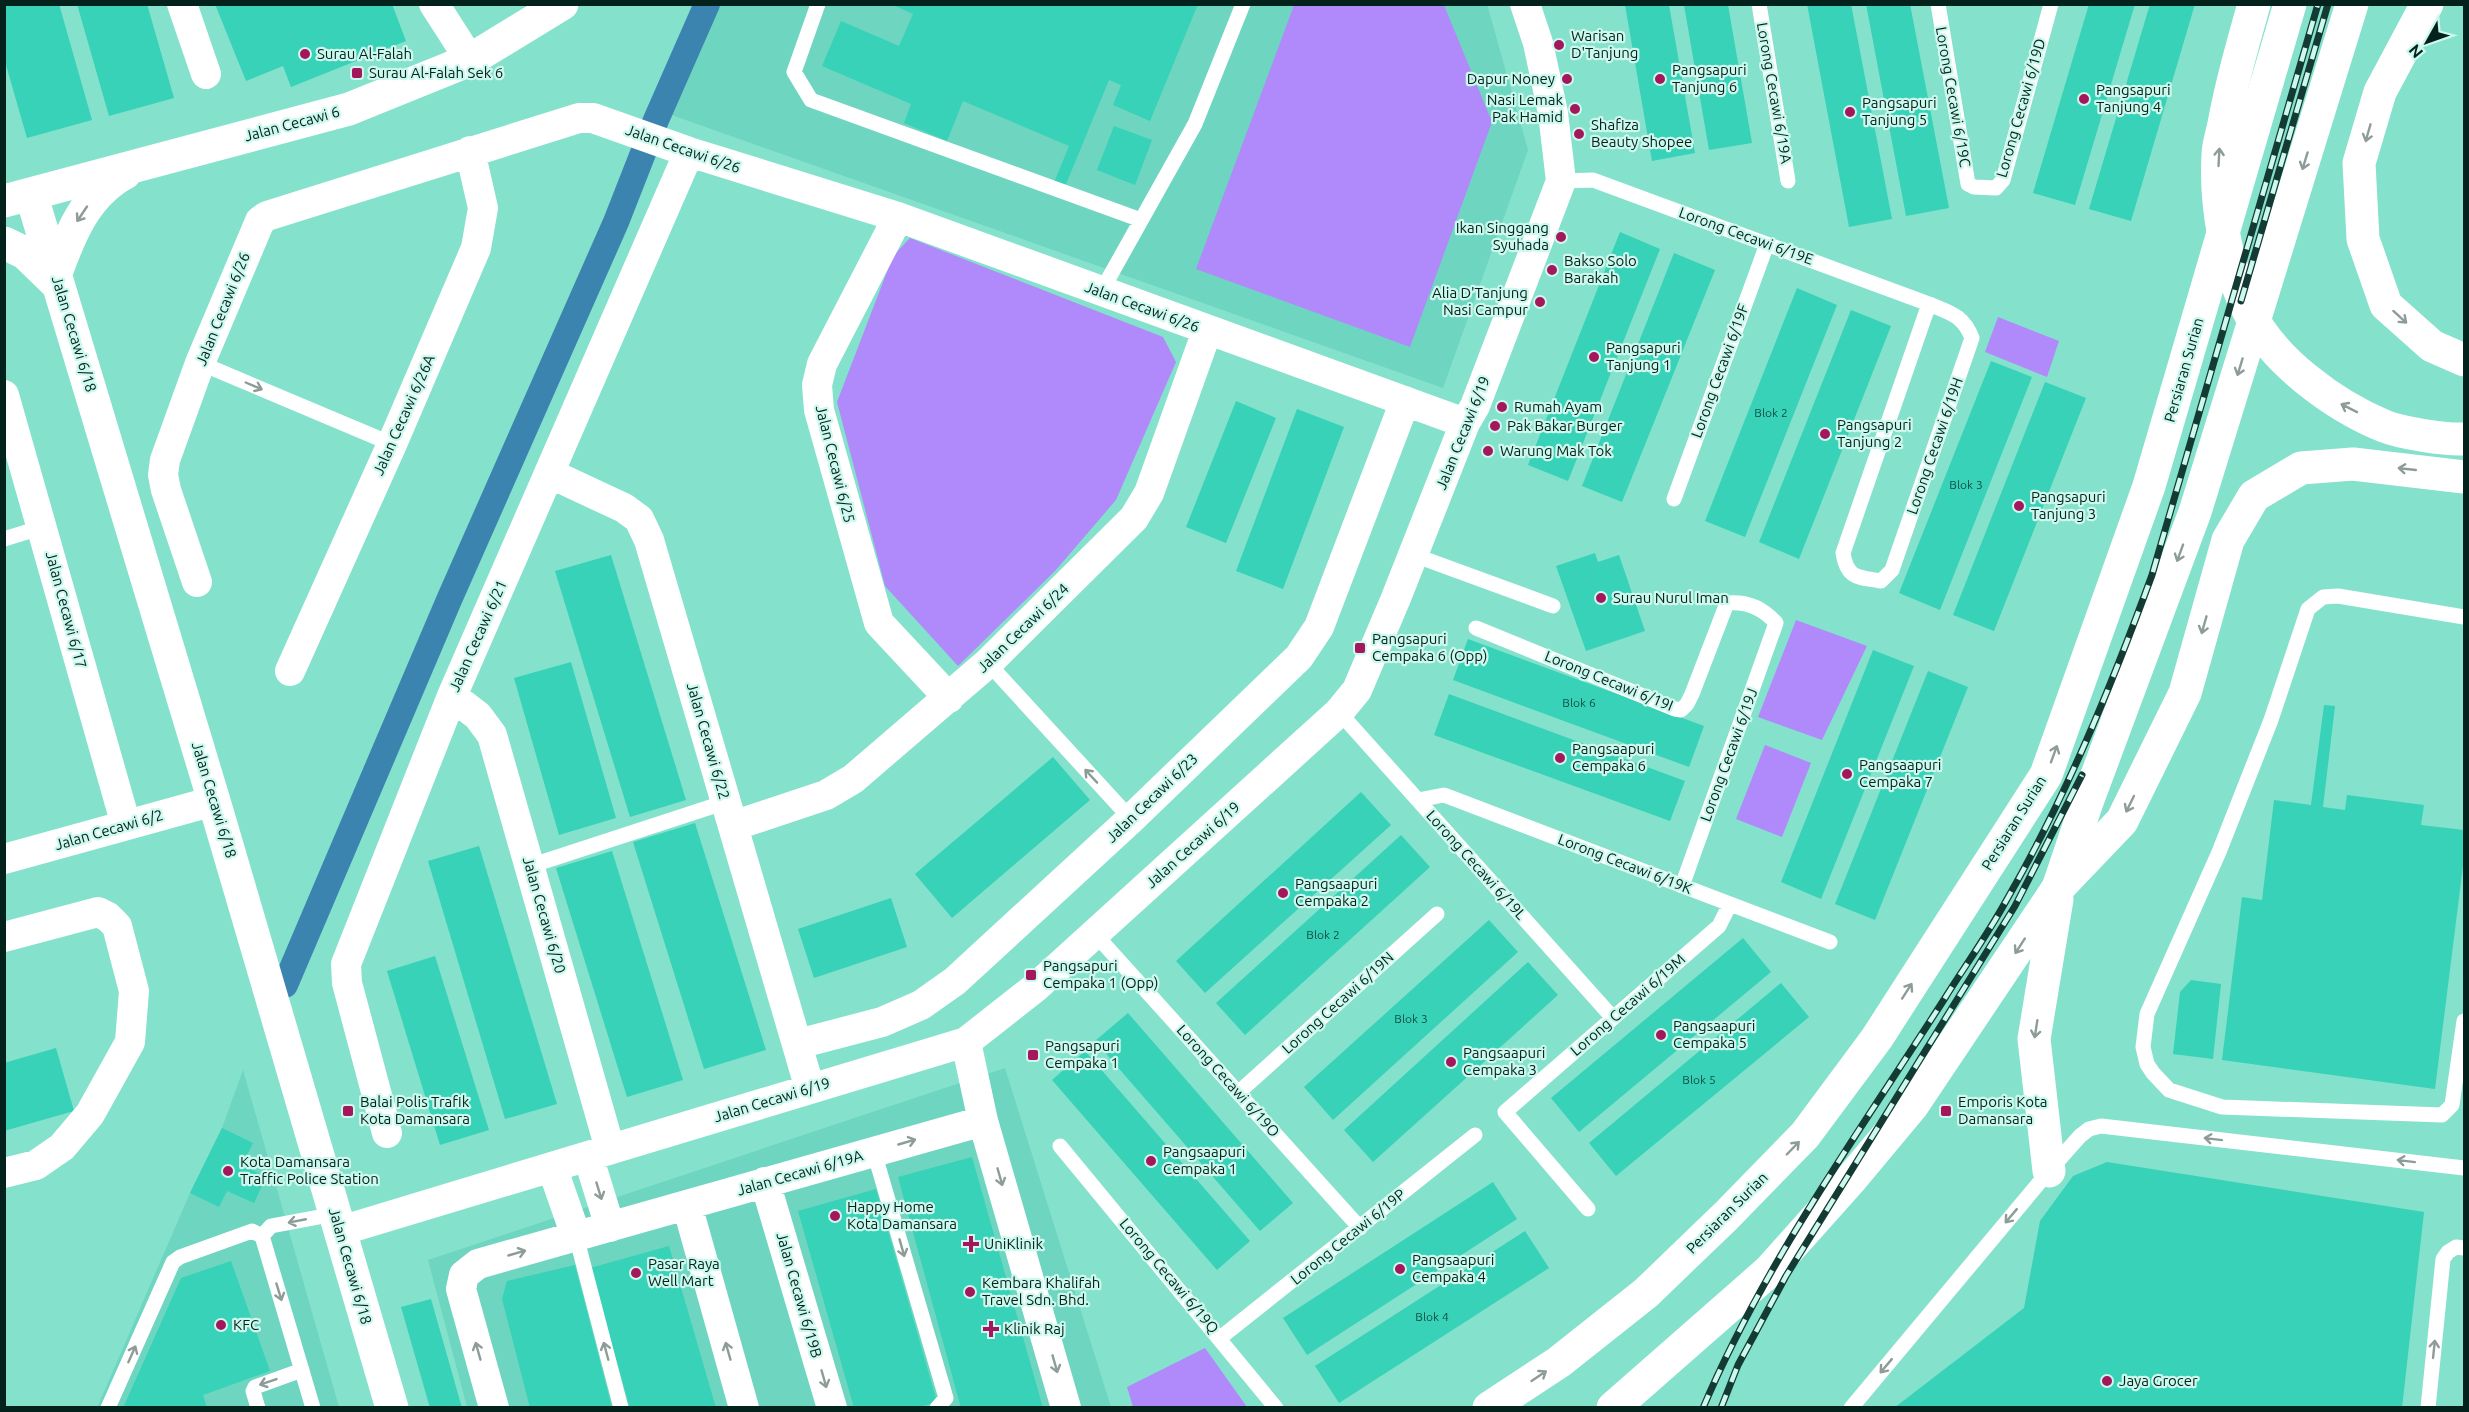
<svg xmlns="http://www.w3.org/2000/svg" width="2469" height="1412" viewBox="0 0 2469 1412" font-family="Ubuntu,sans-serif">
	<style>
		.built { fill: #6ed5c0 }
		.green { fill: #b08afa }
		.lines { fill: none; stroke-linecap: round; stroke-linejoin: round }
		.canal { stroke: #3b84b0; stroke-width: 26 }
		.building { fill: #37d2b7 }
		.lane { stroke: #fff; stroke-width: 15 }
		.street { stroke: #fff; stroke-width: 30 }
		.secondary { stroke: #fff; stroke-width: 33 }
		.primary { stroke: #fff; stroke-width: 33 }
		.highway { stroke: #fff; stroke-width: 33 }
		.rail-casing { stroke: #143b33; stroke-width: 7 }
		.rail { stroke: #ccf8ed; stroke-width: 4.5; stroke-dasharray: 14; stroke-linecap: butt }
		.oneway { stroke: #8e9c99 }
		.poi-dot { fill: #a4175c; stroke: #ccf8ed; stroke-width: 2 }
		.labels { text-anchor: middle; stroke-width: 4.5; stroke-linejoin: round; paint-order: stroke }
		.number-label { font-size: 12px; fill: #104e43 }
		.poi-label { font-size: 15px; fill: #03221c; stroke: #ccf8ed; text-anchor: start }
		.street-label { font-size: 15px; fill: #03221c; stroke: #ccf8ed }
	</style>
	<rect width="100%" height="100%" fill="#84e1cc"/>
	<!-- built -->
	<path class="built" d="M1487 4 1528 150 1443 388 666 113 715 5Z
		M1005 1068 1111 1407H467L428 1260Z
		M243 1070 339 1407 97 1408 190 1193 222 1128Z"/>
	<!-- green -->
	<path class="green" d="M1294 5H1444L1492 122 1410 347 1196 269Z
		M910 238 1163 337 1176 362 1116 500 1055 571 958 666 885 586 837 402 893 256Z
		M1998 317 2059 341 2047 377 1985 352Z
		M1796 620 1867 646 1822 740 1758 717Z
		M1765 745 1811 763 1782 837 1736 819Z
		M1205 1348 1247 1407H1133L1127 1387Z"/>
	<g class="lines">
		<!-- canal -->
		<path class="canal" d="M285 985 449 600 616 222 656 120 707 4"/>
	</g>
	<!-- building -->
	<path class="building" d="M4 4H59L92 120 27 138 4 58Z
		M77 4H147L174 98 109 116Z
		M215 4H392L406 41 291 87 283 66 246 81Z
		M891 4H1198L1150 121 1113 105 1121 85 1109 80 1064 189 1053 185 1069 146 963 101 947 141 904 123 911 104 822 66 841 21 899 46 913 14Z
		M1807 4H1851L1892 219 1849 227Z
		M1866 4H1910L1949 208 1906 216Z
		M2089 4H2135L2075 205 2033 193Z
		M2150 4H2195L2131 221 2089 209Z
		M1625 5H1669L1695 153 1652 161Z
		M1684 5H1728L1752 143 1709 150Z
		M1114 126 1152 140 1135 185 1097 170Z
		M1620 232 1660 249 1568 481 1528 465Z
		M1674 253 1715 270 1622 502 1582 486Z
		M1797 288 1837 305 1745 537 1705 521Z
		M1851 310 1891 326 1799 559 1759 542Z
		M1991 361 2032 377 1940 610 1899 593Z
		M2045 382 2086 398 1994 631 1953 615Z
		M1236 401 1276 418 1226 543 1186 527Z
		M1297 409 1344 427 1283 589 1236 571Z
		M1595 553 1598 562 1619 555 1645 631 1586 651 1556 566Z
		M611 555 686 800 630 817 555 571Z
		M1468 639 1704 726 1689 767 1453 680Z
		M1873 650 1914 666 1821 899 1781 882Z
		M571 662 616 818 559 835 514 678Z
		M1928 671 1968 687 1875 920 1835 904Z
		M1449 694 1685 781 1670 821 1434 735Z
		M2324 705 2335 706 2323 807 2345 810 2347 795 2424 805 2421 825 2464 830V858L2435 1089 2222 1060 2242 897 2262 900 2274 800 2311 805Z
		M1053 757 1090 800 952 918 915 874Z
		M1361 792 1391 825 1205 993 1176 961Z
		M695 823 766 1050 704 1069 633 842Z
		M1401 835 1430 867 1245 1035 1216 1003Z
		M479 846 557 1104 505 1119 428 861Z
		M612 851 683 1080 627 1097 556 868Z
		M891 898 907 947 814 978 798 929Z
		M1489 920 1518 952 1333 1120 1304 1087Z
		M1743 938 1771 972 1579 1132 1551 1098Z
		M435 956 489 1130 440 1145 387 971Z
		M1528 962 1558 995 1373 1162 1344 1130Z
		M2191 980 2221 984 2213 1059 2173 1054 2180 992Z
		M1781 983 1809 1017 1616 1176 1589 1143Z
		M1128 1013 1293 1203 1260 1231 1095 1041Z
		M56 1048 74 1111 4 1131V1063Z
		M1085 1051 1250 1241 1217 1270 1052 1080Z
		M222 1128 253 1143 242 1165 266 1177 254 1203 227 1191 219 1207 190 1193Z
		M972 1157 1043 1408H961L898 1177Z
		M2107 1162 2424 1212 2402 1408H1894L2024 1308 2040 1221 2073 1176Z
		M1493 1182 1517 1219 1307 1355 1283 1318Z
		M876 1189 937 1402 916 1408H854L798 1211Z
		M1525 1231 1549 1268 1339 1403 1315 1366Z
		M669 1246 716 1408H630L590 1268Z
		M231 1261 270 1371 203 1395 207 1408H123L181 1278Z
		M575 1265 612 1408H530L502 1299 507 1281Z
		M431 1299 462 1408H430L401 1307Z"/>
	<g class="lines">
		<!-- lane -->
		<path class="lane" d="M818 4 794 72 811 100 1141 220
			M1759 4 1788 181
			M1938 4 1968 184 1974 187 1996 188 2003 180 2051 4
			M1561 181 1593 180 1929 304C1950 313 1963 315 1972 338L1892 570 1881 581C1858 577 1847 579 1843 553L1929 304
			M1101 292 1195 124 1243 4
			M200 363 392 444
			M1674 499 1767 244
			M4 539 43 527
			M1414 555 1553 606
			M2464 617 2338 596 2323 597 2308 609 2271 720 2219 852 2147 1014 2143 1047 2147 1064 2153 1073 2169 1090 2222 1107 2442 1115 2452 1105 2464 1021
			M1476 628 1675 709 1681 710 1687 704 1692 694 1727 603C1747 601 1763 608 1776 623L1682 886
			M988 663 1131 819
			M1339 712 1613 1018
			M1418 800 1444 795 1830 942
			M530 866 726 802
			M1095 934 1360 1228
			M1239 1092 1437 914
			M1060 1146 1276 1408
			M874 1152 946 1398 937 1408
			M1588 1209 1505 1112 1719 926 1730 904
			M262 1236 313 1408
			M262 1236 271 1226 335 1214
			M576 1236 621 1408
			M1220 1338 1475 1135
			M108 1408 173 1262 180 1257 252 1231 262 1236
			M258 1408 253 1391 255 1387 302 1370
			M1851 1408 2049 1171 2080 1136 2089 1129 2101 1126 2464 1168
			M2428 1408 2443 1259 2448 1252 2456 1247 2464 1248"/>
		<!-- street -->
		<path class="street" d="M182 4 206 74
			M434 4 470 60
			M898 217 822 364 817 385 819 410 879 623 949 698
			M4 395 126 825
			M549 473 624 508 639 519 649 540 810 1089
			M197 582 166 490 163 475 165 460 200 363 260 221 267 216 579 118H593L689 152 898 217 1465 423
			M290 671 392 444 476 248 483 208 470 151
			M452 696 478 716 492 735 610 1149
			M733 826 826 795 853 779 988 663 1134 518 1149 493 1207 331
			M4 859 214 801
			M4 937 98 912 108 917 117 926 134 991 130 1042 90 1114 62 1147 36 1165 4 1173
			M966 1042 983 1121 1066 1408
			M798 1044 882 1022 921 1005 955 981 1131 819 1299 657 1319 627 1405 401
			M387 1133 347 983 346 964 452 696 689 152
			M588 1156 610 1227
			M552 1167 576 1236
			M765 1182 832 1408
			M687 1205 744 1408
			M340 1231 966 1042 1036 987 1339 712 1357 690 1396 598 1465 423 1475 406 1561 181 1553 113 1538 43 1525 4
			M494 1408 461 1289 464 1275 478 1264 983 1121"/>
		<!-- secondary -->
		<path class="secondary" d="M31 194 214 801 392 1408
			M4 201 349 109 470 60 562 4
			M4 243 25 253 58 285
			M56 273C70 234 86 194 125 173"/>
		<!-- primary -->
		<path class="primary" d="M2049 1171 2034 1039 2057 899
			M1489 1408 1559 1362 1646 1293 1726 1216 1805 1135 1877 1038 2046 775 2149 486 2290 4
			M1613 1408 1769 1271 1852 1178 1912 1106 2058 888 2087 802 2195 512 2352 4"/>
		<!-- highway -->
		<path class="highway" d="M2254 4C2243 44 2231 83 2224 124 2222 134 2218 145 2218 155 2215 205 2226 265 2248 310 2272 360 2333 405 2384 426 2401 433 2446 440 2464 439
			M2427 4 2380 92 2359 163 2363 239 2386 305 2432 346 2464 360
			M2058 888 2122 821 2185 693 2228 540 2254 496 2301 468 2353 464 2464 477"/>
		<!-- rail casing -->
		<g class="rail-casing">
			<path id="rail" d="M2241 301 2328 4
				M1703 1408C1765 1262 1860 1131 1945 998 1965 966 1988 934 2006 901 2066 797 2111 687 2152 575L2318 4
				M1721 1408 1738 1365 1786 1276 2015 906 2082 775"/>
		</g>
		<!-- rail -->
		<use href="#rail" class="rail"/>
	</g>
	<!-- one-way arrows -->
	<defs><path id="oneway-shaft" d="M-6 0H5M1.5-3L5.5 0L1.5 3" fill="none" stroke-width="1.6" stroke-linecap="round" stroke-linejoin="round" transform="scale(1.5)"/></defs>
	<g class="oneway">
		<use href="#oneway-shaft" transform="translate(2368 133) rotate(106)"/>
		<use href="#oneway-shaft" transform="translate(2219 157) rotate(-87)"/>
		<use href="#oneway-shaft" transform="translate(2305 161) rotate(107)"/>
		<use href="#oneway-shaft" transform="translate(82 214) rotate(124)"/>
		<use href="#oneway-shaft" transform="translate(2400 317) rotate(42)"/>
		<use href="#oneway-shaft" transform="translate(2240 367) rotate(107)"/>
		<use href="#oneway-shaft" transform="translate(254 386) rotate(23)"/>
		<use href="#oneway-shaft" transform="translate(2349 408) rotate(-153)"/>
		<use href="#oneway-shaft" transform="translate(2407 469) rotate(-174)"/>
		<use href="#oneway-shaft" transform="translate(2180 553) rotate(110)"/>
		<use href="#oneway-shaft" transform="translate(2204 625) rotate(106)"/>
		<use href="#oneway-shaft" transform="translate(2054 754) rotate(-70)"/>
		<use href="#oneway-shaft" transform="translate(1091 776) rotate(-133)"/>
		<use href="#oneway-shaft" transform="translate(2130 804) rotate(116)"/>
		<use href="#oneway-shaft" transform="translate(2020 946) rotate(123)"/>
		<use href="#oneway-shaft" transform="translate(1907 991) rotate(-57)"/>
		<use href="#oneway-shaft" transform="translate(2036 1029) rotate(99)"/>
		<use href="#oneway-shaft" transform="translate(2213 1139) rotate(-173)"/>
		<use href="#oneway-shaft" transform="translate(907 1142) rotate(-16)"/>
		<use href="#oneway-shaft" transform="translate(1793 1148) rotate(-46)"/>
		<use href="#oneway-shaft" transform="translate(2406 1161) rotate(-173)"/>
		<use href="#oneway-shaft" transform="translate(1000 1177) rotate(74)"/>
		<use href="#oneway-shaft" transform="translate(599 1191) rotate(73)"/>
		<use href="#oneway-shaft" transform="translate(2011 1216) rotate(130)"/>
		<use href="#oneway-shaft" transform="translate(297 1221) rotate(169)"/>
		<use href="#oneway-shaft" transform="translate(902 1248) rotate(74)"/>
		<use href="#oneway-shaft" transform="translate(517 1253) rotate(-16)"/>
		<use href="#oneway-shaft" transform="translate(279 1292) rotate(73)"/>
		<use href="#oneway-shaft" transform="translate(2434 1349) rotate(-84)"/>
		<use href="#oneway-shaft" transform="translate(478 1351) rotate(-106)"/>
		<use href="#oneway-shaft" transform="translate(606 1351) rotate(-105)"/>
		<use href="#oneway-shaft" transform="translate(728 1351) rotate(-106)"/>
		<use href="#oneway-shaft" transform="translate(132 1354) rotate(-66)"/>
		<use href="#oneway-shaft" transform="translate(1055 1364) rotate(74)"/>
		<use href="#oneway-shaft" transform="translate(1886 1366) rotate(130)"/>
		<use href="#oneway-shaft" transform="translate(1539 1376) rotate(-34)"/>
		<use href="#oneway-shaft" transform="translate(824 1379) rotate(74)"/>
		<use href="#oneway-shaft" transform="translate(268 1382) rotate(161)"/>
	</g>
	<!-- markers -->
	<g class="poi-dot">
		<circle cx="1559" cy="45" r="6"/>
		<circle cx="305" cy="54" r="6"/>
		<rect x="351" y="67" width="12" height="12" rx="3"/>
		<circle cx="1567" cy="79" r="6"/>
		<circle cx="1660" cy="79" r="6"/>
		<circle cx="2084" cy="99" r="6"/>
		<circle cx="1575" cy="109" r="6"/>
		<circle cx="1850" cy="112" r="6"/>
		<circle cx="1579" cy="134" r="6"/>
		<circle cx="1561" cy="237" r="6"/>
		<circle cx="1552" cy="270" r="6"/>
		<circle cx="1540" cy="302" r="6"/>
		<circle cx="1594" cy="357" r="6"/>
		<circle cx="1502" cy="407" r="6"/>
		<circle cx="1495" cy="426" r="6"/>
		<circle cx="1825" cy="434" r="6"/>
		<circle cx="1488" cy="451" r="6"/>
		<circle cx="2019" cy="506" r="6"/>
		<circle cx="1601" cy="598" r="6"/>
		<rect x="1354" y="642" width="12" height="12" rx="3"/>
		<circle cx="1560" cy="758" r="6"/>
		<circle cx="1847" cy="774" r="6"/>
		<circle cx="1283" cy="893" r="6"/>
		<rect x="1025" y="969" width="12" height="12" rx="3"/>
		<circle cx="1661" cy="1035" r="6"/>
		<rect x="1027" y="1049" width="12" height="12" rx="3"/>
		<circle cx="1451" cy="1062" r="6"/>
		<rect x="342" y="1105" width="12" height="12" rx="3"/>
		<rect x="1940" y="1105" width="12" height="12" rx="3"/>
		<circle cx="1151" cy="1161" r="6"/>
		<circle cx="228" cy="1171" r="6"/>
		<circle cx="835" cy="1216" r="6"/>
		<path d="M968 1235h6v6h6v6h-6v6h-6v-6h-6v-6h6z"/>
		<circle cx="1400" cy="1269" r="6"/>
		<circle cx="636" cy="1273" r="6"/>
		<circle cx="970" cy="1292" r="6"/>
		<circle cx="221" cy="1325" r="6"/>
		<path d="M988 1320h6v6h6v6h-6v6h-6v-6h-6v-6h6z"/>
		<circle cx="2107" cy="1381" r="6"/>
	</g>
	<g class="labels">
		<!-- number labels -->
		<g class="number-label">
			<text x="1771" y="417">Blok 2</text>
			<text x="1966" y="489">Blok 3</text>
			<text x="1579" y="707">Blok 6</text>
			<text x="1323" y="939">Blok 2</text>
			<text x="1411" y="1023">Blok 3</text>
			<text x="1699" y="1084">Blok 5</text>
			<text x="1432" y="1321">Blok 4</text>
		</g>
		<!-- poi labels -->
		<g class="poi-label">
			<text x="1571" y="41">Warisan<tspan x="1571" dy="17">D'Tanjung</tspan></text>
			<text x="317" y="59">Surau Al-Falah</text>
			<text x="1672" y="75">Pangsapuri<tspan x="1672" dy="17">Tanjung 6</tspan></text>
			<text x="369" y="78">Surau Al-Falah Sek 6</text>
			<text x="1555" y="84" text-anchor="end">Dapur Noney</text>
			<text x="2096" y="95">Pangsapuri<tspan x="2096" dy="17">Tanjung 4</tspan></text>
			<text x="1563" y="105" text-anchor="end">Nasi Lemak<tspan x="1563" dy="17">Pak Hamid</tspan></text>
			<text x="1862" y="108">Pangsapuri<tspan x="1862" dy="17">Tanjung 5</tspan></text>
			<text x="1591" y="130">Shafiza<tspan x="1591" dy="17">Beauty Shopee</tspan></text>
			<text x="1549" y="233" text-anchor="end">Ikan Singgang<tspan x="1549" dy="17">Syuhada</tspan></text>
			<text x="1564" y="266">Bakso Solo<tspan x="1564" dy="17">Barakah</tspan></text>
			<text x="1528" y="298" text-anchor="end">Alia D'Tanjung<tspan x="1528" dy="17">Nasi Campur</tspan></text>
			<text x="1606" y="353">Pangsapuri<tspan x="1606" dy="17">Tanjung 1</tspan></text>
			<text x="1514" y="412">Rumah Ayam</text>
			<text x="1837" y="430">Pangsapuri<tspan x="1837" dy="17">Tanjung 2</tspan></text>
			<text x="1507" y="431">Pak Bakar Burger</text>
			<text x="1500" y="456">Warung Mak Tok</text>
			<text x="2031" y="502">Pangsapuri<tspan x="2031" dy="17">Tanjung 3</tspan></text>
			<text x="1613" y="603">Surau Nurul Iman</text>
			<text x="1372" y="644">Pangsapuri<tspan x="1372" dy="17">Cempaka 6 (Opp)</tspan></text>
			<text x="1572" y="754">Pangsaapuri<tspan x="1572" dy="17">Cempaka 6</tspan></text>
			<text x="1859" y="770">Pangsaapuri<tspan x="1859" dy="17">Cempaka 7</tspan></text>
			<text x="1295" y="889">Pangsaapuri<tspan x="1295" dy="17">Cempaka 2</tspan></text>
			<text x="1043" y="971">Pangsapuri<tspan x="1043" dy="17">Cempaka 1 (Opp)</tspan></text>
			<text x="1673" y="1031">Pangsaapuri<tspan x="1673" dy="17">Cempaka 5</tspan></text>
			<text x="1045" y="1051">Pangsapuri<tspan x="1045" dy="17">Cempaka 1</tspan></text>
			<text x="1463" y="1058">Pangsaapuri<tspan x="1463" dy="17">Cempaka 3</tspan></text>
			<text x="360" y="1107">Balai Polis Trafik<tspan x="360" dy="17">Kota Damansara</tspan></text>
			<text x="1958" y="1107">Emporis Kota<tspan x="1958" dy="17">Damansara</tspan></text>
			<text x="1163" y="1157">Pangsaapuri<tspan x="1163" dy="17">Cempaka 1</tspan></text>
			<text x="240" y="1167">Kota Damansara<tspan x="240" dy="17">Traffic Police Station</tspan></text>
			<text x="847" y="1212">Happy Home<tspan x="847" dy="17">Kota Damansara</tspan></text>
			<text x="984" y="1249">UniKlinik</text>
			<text x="1412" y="1265">Pangsaapuri<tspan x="1412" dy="17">Cempaka 4</tspan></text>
			<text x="648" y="1269">Pasar Raya<tspan x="648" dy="17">Well Mart</tspan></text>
			<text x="982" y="1288">Kembara Khalifah<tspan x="982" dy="17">Travel Sdn. Bhd.</tspan></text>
			<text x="233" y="1330">KFC</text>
			<text x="1004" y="1334">Klinik Raj</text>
			<text x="2119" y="1386">Jaya Grocer</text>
		</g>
		<!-- street labels -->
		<g class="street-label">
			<text transform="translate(1774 93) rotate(80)" y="5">Lorong Cecawi 6/19A</text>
			<text transform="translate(1953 97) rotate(80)" y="5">Lorong Cecawi 6/19C</text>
			<text transform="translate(2021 108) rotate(-74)" y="5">Lorong Cecawi 6/19D</text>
			<text transform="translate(292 124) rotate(-15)" y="5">Jalan Cecawi 6</text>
			<text transform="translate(683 149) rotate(19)" y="5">Jalan Cecawi 6/26</text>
			<text transform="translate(1746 236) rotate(20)" y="5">Lorong Cecawi 6/19E</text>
			<text transform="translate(1142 307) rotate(20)" y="5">Jalan Cecawi 6/26</text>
			<text transform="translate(223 309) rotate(-68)" y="5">Jalan Cecawi 6/26</text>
			<text transform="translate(74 334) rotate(73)" y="5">Jalan Cecawi 6/18</text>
			<text transform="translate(2184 370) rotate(-74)" y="5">Persiaran Surian</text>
			<text transform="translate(1720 371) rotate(-70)" y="5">Lorong Cecawi 6/19F</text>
			<text transform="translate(404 415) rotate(-66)" y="5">Jalan Cecawi 6/26A</text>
			<text transform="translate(1463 433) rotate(-68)" y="5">Jalan Cecawi 6/19</text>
			<text transform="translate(1935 446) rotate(-71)" y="5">Lorong Cecawi 6/19H</text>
			<text transform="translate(835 464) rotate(76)" y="5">Jalan Cecawi 6/25</text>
			<text transform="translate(66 610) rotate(75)" y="5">Jalan Cecawi 6/17</text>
			<text transform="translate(1023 628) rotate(-44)" y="5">Jalan Cecawi 6/24</text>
			<text transform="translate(478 636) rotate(-66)" y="5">Jalan Cecawi 6/21</text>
			<text transform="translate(1609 681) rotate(22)" y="5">Lorong Cecawi 6/19I</text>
			<text transform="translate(708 741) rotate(74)" y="5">Jalan Cecawi 6/22</text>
			<text transform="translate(1729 755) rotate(-70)" y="5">Lorong Cecawi 6/19J</text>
			<text transform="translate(1152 798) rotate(-44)" y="5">Jalan Cecawi 6/23</text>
			<text transform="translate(214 800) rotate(73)" y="5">Jalan Cecawi 6/18</text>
			<text transform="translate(2014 823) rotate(-58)" y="5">Persiaran Surian</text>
			<text transform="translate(109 830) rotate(-16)" y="5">Jalan Cecawi 6/2</text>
			<text transform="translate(1193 845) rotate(-42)" y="5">Jalan Cecawi 6/19</text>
			<text transform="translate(1625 864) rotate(21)" y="5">Lorong Cecawi 6/19K</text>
			<text transform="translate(1476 865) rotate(48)" y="5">Lorong Cecawi 6/19L</text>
			<text transform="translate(544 915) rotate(74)" y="5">Jalan Cecawi 6/20</text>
			<text transform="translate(1338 1003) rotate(-42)" y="5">Lorong Cecawi 6/19N</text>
			<text transform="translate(1628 1005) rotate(-41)" y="5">Lorong Cecawi 6/19M</text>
			<text transform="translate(1228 1081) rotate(48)" y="5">Lorong Cecawi 6/19O</text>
			<text transform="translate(772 1100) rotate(-17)" y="5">Jalan Cecawi 6/19</text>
			<text transform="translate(800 1173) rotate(-16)" y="5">Jalan Cecawi 6/19A</text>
			<text transform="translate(1727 1213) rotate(-45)" y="5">Persiaran Surian</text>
			<text transform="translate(1348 1237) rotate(-39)" y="5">Lorong Cecawi 6/19P</text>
			<text transform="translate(350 1266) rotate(74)" y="5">Jalan Cecawi 6/18</text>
			<text transform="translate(1169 1276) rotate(50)" y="5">Lorong Cecawi 6/19Q</text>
			<text transform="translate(799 1295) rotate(74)" y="5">Jalan Cecawi 6/19B</text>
		</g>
	</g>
	<!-- border -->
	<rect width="2469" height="1412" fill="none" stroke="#03221c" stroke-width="12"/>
	<!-- north arrow -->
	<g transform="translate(2427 42) rotate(230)" stroke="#ccf8ed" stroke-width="4.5" paint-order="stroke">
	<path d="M0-4.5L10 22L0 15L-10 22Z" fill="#03221c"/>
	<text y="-9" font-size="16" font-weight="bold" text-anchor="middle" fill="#03221c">N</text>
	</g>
</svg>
